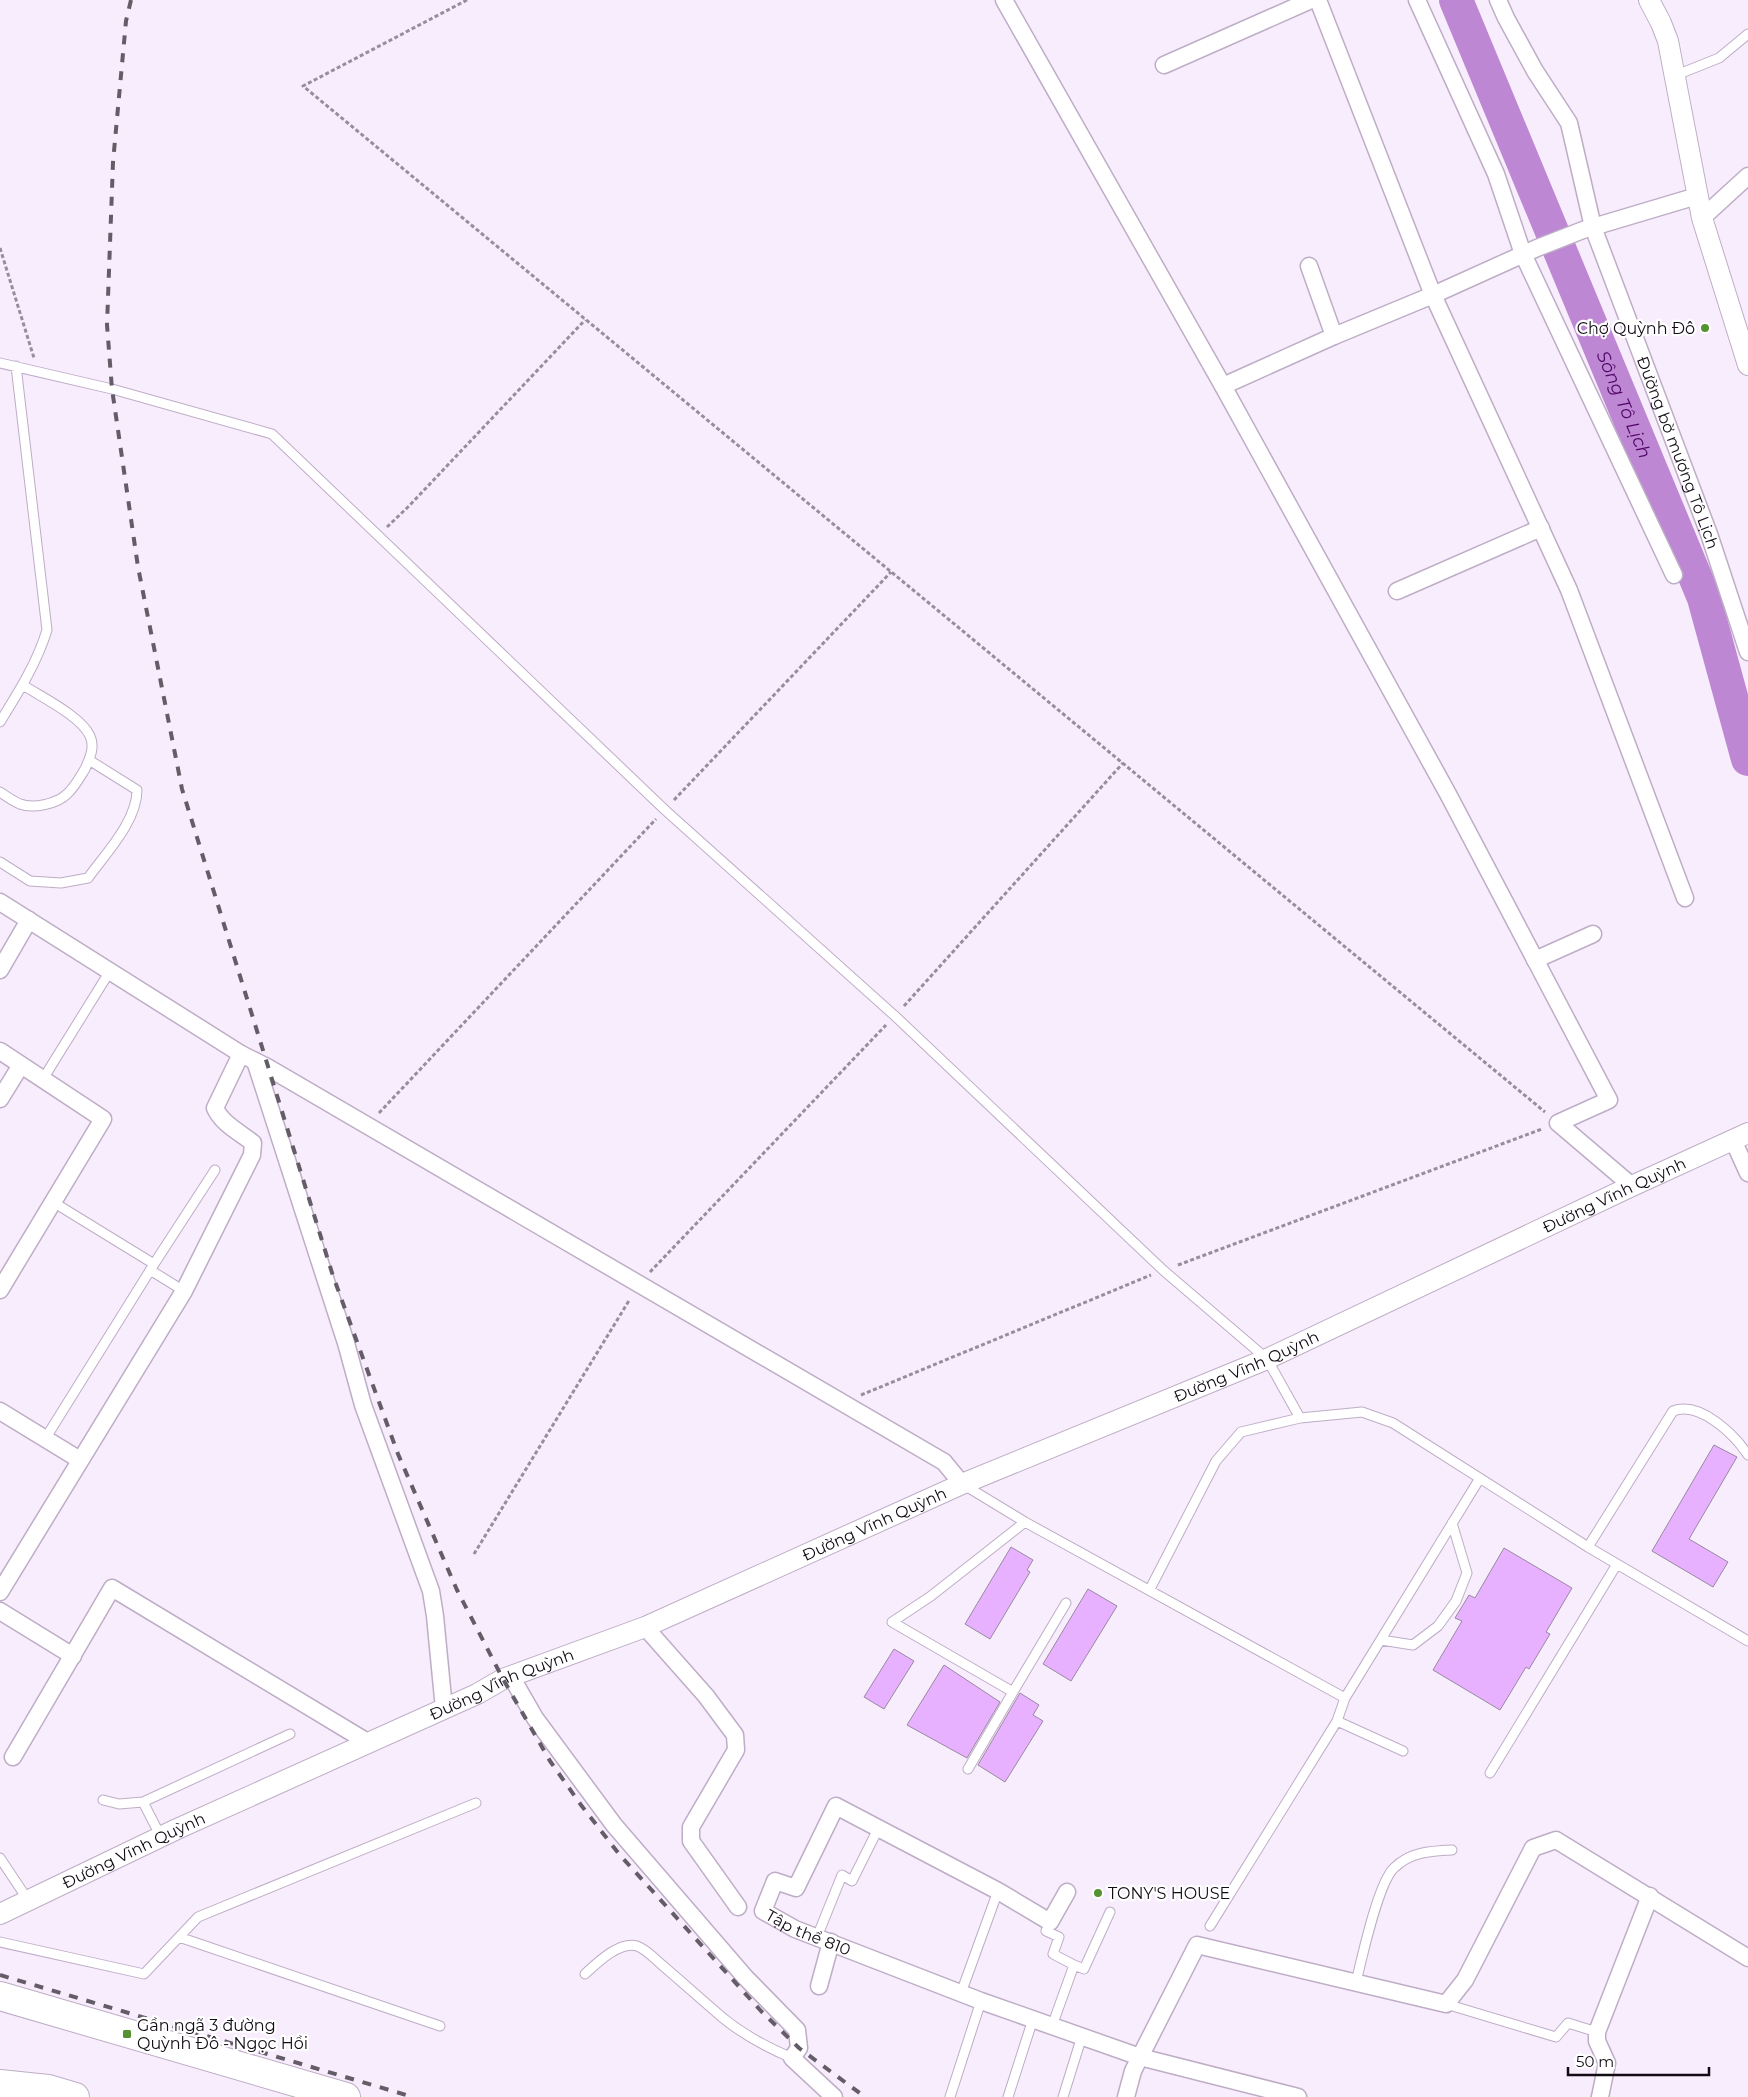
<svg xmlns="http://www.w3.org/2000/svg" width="1748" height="2097" viewBox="0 0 1748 2097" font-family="Montserrat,sans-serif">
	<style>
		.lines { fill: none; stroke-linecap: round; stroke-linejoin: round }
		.river { stroke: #bd87d3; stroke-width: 34 }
		.building { fill: #e8b1ff; stroke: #9988a0 }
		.service-casing { stroke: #beadc6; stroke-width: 11 }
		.minor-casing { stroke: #beadc6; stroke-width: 19 }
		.tertiary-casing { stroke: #beadc6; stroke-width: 22 }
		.trunk-casing { stroke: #beadc6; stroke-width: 30 }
		.path { stroke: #978e9b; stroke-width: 3; stroke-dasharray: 4 2.5; stroke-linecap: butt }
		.service { stroke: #fff; stroke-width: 9 }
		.minor { stroke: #fff; stroke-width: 16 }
		.tertiary { stroke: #fff; stroke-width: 20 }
		.trunk { stroke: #fff; stroke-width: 28 }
		.rail { stroke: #645d68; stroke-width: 4; stroke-dasharray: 9 9; stroke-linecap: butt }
		.poi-dot { fill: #559231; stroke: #fff; stroke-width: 2 }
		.labels { text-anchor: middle; stroke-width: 4.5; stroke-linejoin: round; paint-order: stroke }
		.poi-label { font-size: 16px; fill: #110b14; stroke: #fff; text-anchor: start }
		.street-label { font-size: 16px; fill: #110b14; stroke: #fff }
		.water-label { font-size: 18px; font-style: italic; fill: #500666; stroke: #fff }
	</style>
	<rect width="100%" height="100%" fill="#f8edfd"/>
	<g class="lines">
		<!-- river -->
		<path class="river" id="s1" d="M1456 0 1704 598 1748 759"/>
	</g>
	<!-- building -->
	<path class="building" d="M1714 1445 1737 1457 1689 1539 1728 1562 1713 1587 1652 1551Z
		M1011 1547 1033 1560 1027 1570 1030 1572 990 1639 965 1624Z
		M1504 1548 1572 1588 1546 1632 1550 1634 1529 1669 1526 1667 1500 1710 1433 1670 1462 1621 1455 1618 1469 1595 1475 1598Z
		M1088 1589 1117 1606 1071 1681 1043 1664Z
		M894 1649 914 1661 884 1709 864 1697Z
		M944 1665 1000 1702 967 1758 907 1725Z
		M1020 1693 1039 1705 1033 1715 1043 1721 1005 1782 978 1765Z"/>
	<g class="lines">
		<!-- service casing -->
		<g class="service-casing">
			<path id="service" d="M1674 76 1719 58 1748 34
				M0 363 112 389 272 434 665 810 895 1016 1163 1270 1267 1359 1300 1418 1362 1412 1393 1423 1588 1547 1748 1641
				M0 722C18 693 37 663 47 630L16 366
				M0 792C6 796 13 801 20 804 33 809 57 804 67 794 74 788 80 777 85 769 90 758 95 747 90 736 81 716 41 697 23 685
				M0 862 30 881 61 883 88 878C106 853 137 821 137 790L89 760
				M43 1079 110 971
				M53 1202 154 1264
				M150 1270 184 1291
				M45 1439 154 1264 215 1170
				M964 1485 1025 1522 1345 1698
				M1025 1522 931 1596 892 1622 1013 1692 1066 1603
				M1588 1547 1673 1411C1700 1401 1734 1434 1748 1455
				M1150 1589 1216 1461 1241 1432 1300 1418
				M1381 1640 1413 1645 1438 1626 1456 1601 1467 1573 1452 1523
				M1337 1721 1403 1751
				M968 1769 1013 1692
				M1490 1773 1617 1564
				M103 1800 119 1804 143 1802
				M161 1837 143 1802 290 1734
				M0 1858 28 1900
				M1050 1922 1046 1931 1059 1937 1053 1954 1074 1965
				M1210 1926 1337 1721 1345 1698 1480 1478
				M179 1937 440 2026
				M817 1937 842 1875 852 1881 879 1827
				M0 1942 144 1974 198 1917 476 1803
				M585 1974C597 1963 619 1941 637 1946 646 1949 655 1959 662 1965 682 1982 702 2000 723 2018 745 2036 766 2047 792 2058
				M1356 1982C1362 1958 1378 1883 1394 1868 1410 1852 1430 1851 1452 1850
				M961 1993 998 1891
				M1446 2004 1556 2037 1568 2023 1597 2032
				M1052 2026 1074 1965 1084 1969 1110 1912
				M950 2097 981 2001
				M1008 2097 1033 2019
				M1063 2097 1082 2036"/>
		</g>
		<!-- minor casing -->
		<g class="minor-casing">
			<g id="minor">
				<path d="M1004 0 1223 386 1448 794 1609 1100 1558 1123 1632 1186"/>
				<path d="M1318 0 1433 295 1569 590 1685 898"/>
				<path d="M1417 0 1496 174 1523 254 1674 575"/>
				<path id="s2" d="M1498 0 1506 18 1535 71 1569 123 1593 227 1709 534 1748 652"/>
				<path d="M1164 65 1311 0"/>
				<path d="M1702 218 1748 176"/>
				<path d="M1309 266 1334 336"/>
				<path d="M1223 386 1334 336 1433 295 1537 248 1583 230 1697 196"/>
				<path d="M1397 591 1541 528"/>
				<path d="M0 902 241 1054 267 1067 944 1462 962 1484"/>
				<path d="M1535 960 1593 934"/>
				<path d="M0 970 29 920"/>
				<path d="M0 1051 103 1119 0 1290"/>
				<path d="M255 1061 346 1343 363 1405 431 1591 435 1616 444 1709"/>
				<path d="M0 1099 21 1065"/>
				<path d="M1733 1140 1748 1173"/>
				<path d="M0 1411 80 1460"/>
				<path d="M0 1592 184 1291 252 1155 253 1143C241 1133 222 1124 215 1108L241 1054"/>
				<path d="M0 1611 73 1656"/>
				<path d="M645 1627 706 1696 735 1735 736 1750 691 1827V1841L738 1907"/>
				<path d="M512 1678 535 1718 614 1825 745 1977 797 2030 799 2048 792 2058 834 2097"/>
				<path d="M13 1757 112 1588 369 1743"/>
				<path id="s3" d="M1067 1892 1050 1922 998 1891 836 1806 796 1888 775 1881 763 1911 795 1929 981 2001 1140 2057 1298 2097"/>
				<path d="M819 1986 831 1942"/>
				<path d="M1126 2097 1133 2071 1140 2057 1197 1945 1446 2004 1465 1980 1533 1848 1556 1840 1748 1958"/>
				<path d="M1600 2097 1607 2063 1597 2041V2032L1650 1896"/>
			</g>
		</g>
		<!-- tertiary casing -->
		<g class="tertiary-casing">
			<g id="tertiary">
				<path d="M1649 0 1661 23 1668 41 1702 218 1748 365"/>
				<path id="s4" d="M0 1914 177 1829 477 1694 503 1679 645 1627 962 1484 1267 1359 1632 1186 1748 1133"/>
			</g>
		</g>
		<!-- trunk casing -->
		<g class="trunk-casing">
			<path id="trunk" d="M0 1996 346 2097
				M0 2084 48 2089 75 2097"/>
		</g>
		<!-- path -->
		<path class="path" d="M467 0 303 86 1545 1112
			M0 248 34 358
			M387 527 409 506 585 320
			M674 800 891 572
			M904 1006 1123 763
			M379 1113 656 819
			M1178 1265 1542 1129
			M650 1272 886 1025
			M861 1395 1151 1275
			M474 1554 630 1299"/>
		<!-- service -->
		<use href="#service" class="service"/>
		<!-- minor -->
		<use href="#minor" class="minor"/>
		<!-- tertiary -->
		<use href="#tertiary" class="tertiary"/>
		<!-- trunk -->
		<use href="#trunk" class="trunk"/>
		<!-- rail -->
		<path class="rail" d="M131 0 126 21 113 162 107 325 112 389 138 567 182 789 333 1276 398 1454 457 1590 503 1679 550 1761 581 1805 619 1854 761 2011 799 2048 865 2097
			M0 1975 413 2097"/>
	</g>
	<!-- markers -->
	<g class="poi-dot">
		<circle cx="1705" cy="328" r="5"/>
		<circle cx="1098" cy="1893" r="5"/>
		<rect x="122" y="2029" width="10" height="10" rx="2.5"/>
	</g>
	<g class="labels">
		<!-- poi labels -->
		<g class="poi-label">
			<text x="1695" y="334" text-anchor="end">Chợ Quỳnh Đô</text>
			<text x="1108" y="1899">TONY'S HOUSE</text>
			<text x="137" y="2031">Gần ngã 3 đường<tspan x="137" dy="18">Quỳnh Đô - Ngọc Hồi</tspan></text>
		</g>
		<!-- street labels -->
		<g class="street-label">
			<text dy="6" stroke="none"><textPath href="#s2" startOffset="490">Đường bờ mương Tô Lịch</textPath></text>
			<text dy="6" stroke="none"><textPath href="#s4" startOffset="1768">Đường Vĩnh Quỳnh</textPath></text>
			<text dy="6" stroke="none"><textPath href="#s4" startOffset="1362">Đường Vĩnh Quỳnh</textPath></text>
			<text dy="6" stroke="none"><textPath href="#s4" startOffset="958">Đường Vĩnh Quỳnh</textPath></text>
			<text dy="6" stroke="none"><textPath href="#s4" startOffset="552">Đường Vĩnh Quỳnh</textPath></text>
			<text dy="6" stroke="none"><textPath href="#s4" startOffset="148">Đường Vĩnh Quỳnh</textPath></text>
			<text dy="6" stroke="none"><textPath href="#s3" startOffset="474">Tập thể 810</textPath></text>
		</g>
		<!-- water labels -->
		<g class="water-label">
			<text dy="6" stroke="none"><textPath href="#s1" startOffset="438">Sông Tô Lịch</textPath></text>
		</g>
	</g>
	<!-- scale -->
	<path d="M1568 2067v8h141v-8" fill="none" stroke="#110b14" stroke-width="2.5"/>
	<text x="1576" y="2067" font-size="15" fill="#110b14" stroke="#ffffff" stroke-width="4" paint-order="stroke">50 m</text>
</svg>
